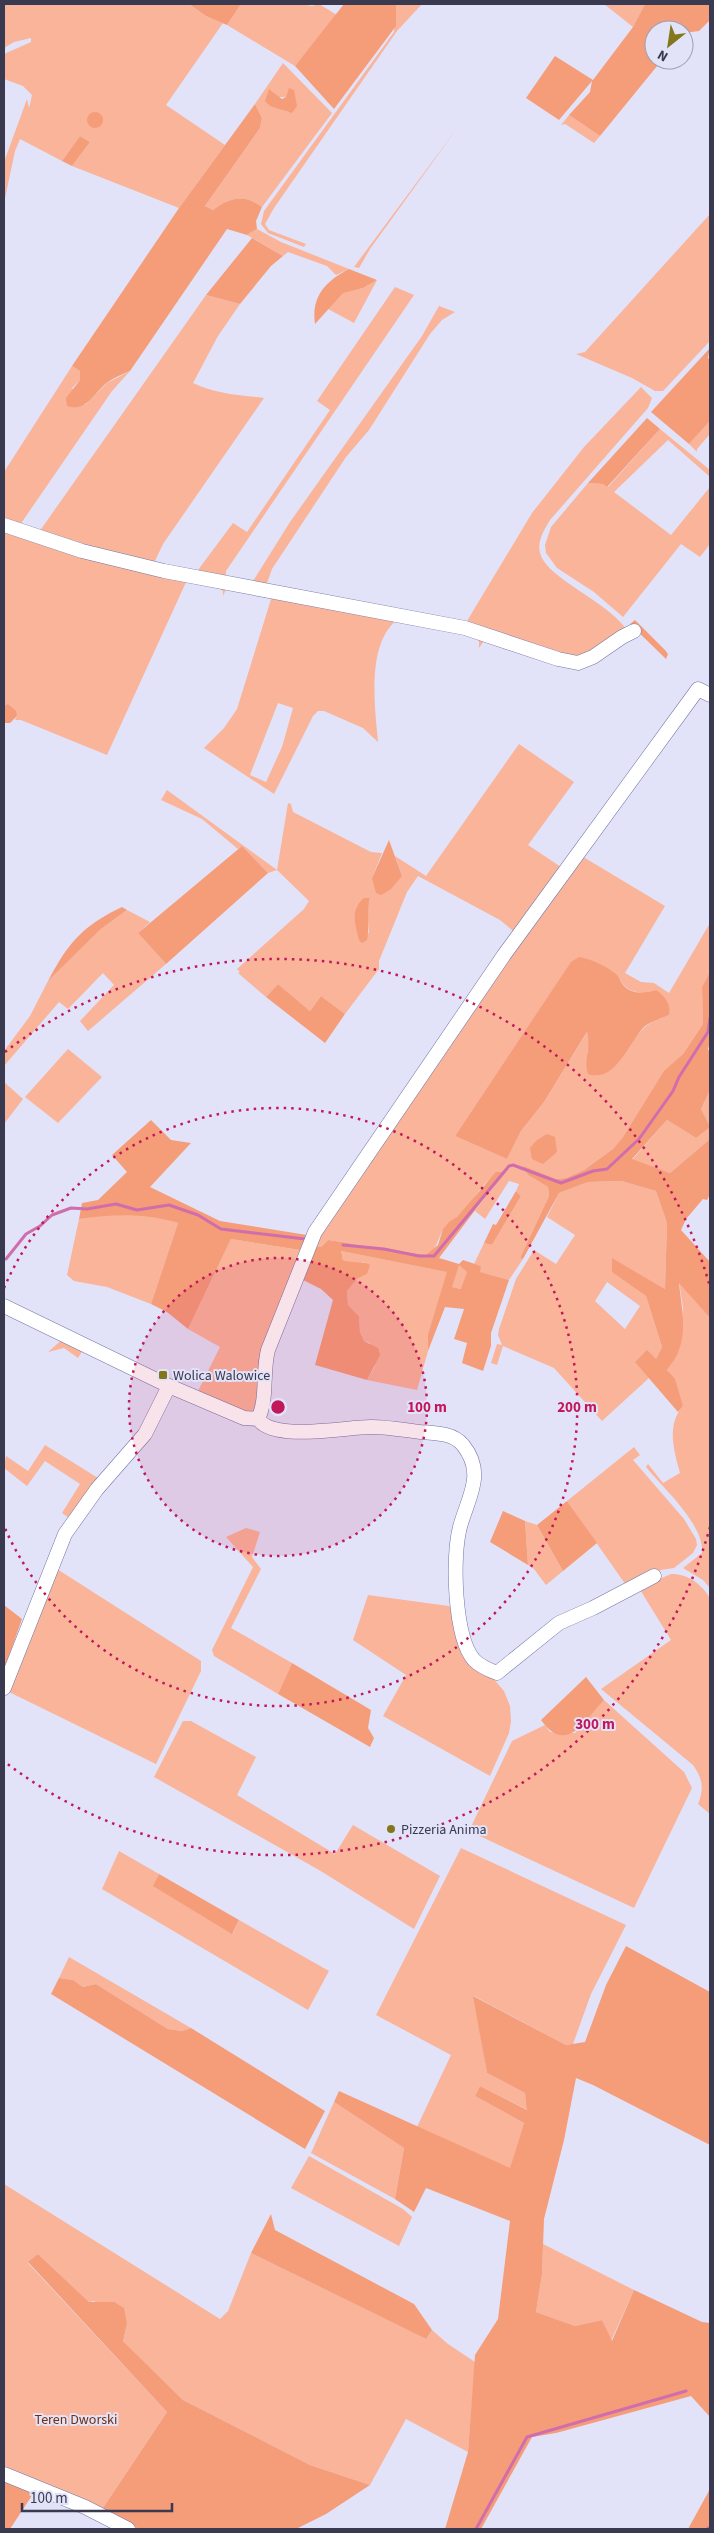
<svg xmlns="http://www.w3.org/2000/svg" width="714" height="2533" viewBox="0 0 714 2533" font-family="'Source Sans 3',sans-serif">
	<style>
		.green { fill: #f9b49a; fill-rule: evenodd }
		.forest { fill: #f59c79; fill-rule: evenodd }
		.lines { fill: none; stroke-linecap: round; stroke-linejoin: round }
		.stream { stroke: #d06dad; stroke-width: 3 }
		.minor-casing { stroke: #7475a5; stroke-width: 15 }
		.minor { stroke: #fff; stroke-width: 14 }
		.ring { fill: none; stroke: #c2185b; stroke-width: 2.5; stroke-dasharray: 2.5 5 }
		.poi-dot { fill: #82771b; stroke: #e2e3f9; stroke-width: 2 }
		.labels { text-anchor: middle; stroke-width: 4; stroke-linejoin: round; paint-order: stroke }
		.poi-label { font-size: 14px; fill: #393a4f; stroke: #e2e3f9; text-anchor: start }
		.park-label { font-size: 14px; fill: #732e0f; stroke: #e2e3f9 }
		.centre { fill: #c2185b; stroke: #e2e3f9; stroke-width: 2.5 }
		.ring-label { font-size: 15px; text-anchor: middle; font-weight: bold; fill: #c2185b; stroke: #e2e3f9; stroke-width: 4; stroke-linejoin: round; paint-order: stroke }
	</style>
	<rect width="100%" height="100%" fill="#e2e3f9"/>
	<!-- green -->
	<path class="green" d="M4 4H189L206 16 223 23 166 105 225 145 179 208 72 166 90 142 80 136 62 161 20 139 15 151 4 203V162L27 99 29 108 32 95 23 86 4 79V54L31 42V38L14 42 4 48Z
		M241 4H301L312 6 319 4 337 15 295 66 227 25Z
		M396 4H422L397 31 274 208 265 224 269 230 306 244 304 247 268 233 261 224 264 211 394 32Z
		M604 4H645L633 27Z
		M283 63 332 113 262 207C244 194 231 197 213 210L205 206 260 128 262 118 255 104ZM273 91 277 97H286L288 112 278 107Z
		M569 115 600 136 594 143 565 124 561 125Z
		M458 127 370 249 359 268 354 267Z
		M710 214V341L663 391H655L632 378 576 354 585 352Z
		M257 229 281 242 349 269 336 275 327 266 288 252 283 256 247 235Z
		M377 280 354 323 328 309 343 292 363 288Z
		M395 287 414 295 226 571V577L248 583 253 581 290 522 422 336 439 306 455 312 442 320 430 334 369 430 346 457 272 569 265 589 195 574 233 523 247 532 330 410 317 401Z
		M206 295 240 304 218 336 193 383C215 394 240 395 264 398L163 544 153 565 39 532Z
		M72 366 80 371V380L72 388 85 405 107 383 130 371 112 391 22 522 21 528 4 522V472Z
		M641 387 652 398 648 408 550 520C544 530 537 541 540 553 546 578 607 601 626 629L581 660 464 626 532 513 584 447Z
		M710 421V434L697 449V452L689 444Z
		M660 429 710 470V477L668 440 614 492 671 535 710 487V544L700 557 681 544 623 617 594 592 557 568 546 553 545 545 551 527 588 483 603 484 608 487Z
		M4 529 227 587 223 596V591L215 586 187 580 107 755 21 720H15L17 716 8 704 4 705Z
		M272 596 386 616 486 638 479 648V641L468 634 397 620C366 644 375 708 378 742L363 728 324 711H318L313 716 274 794 204 748 224 728 237 709ZM278 703 293 708 282 747 266 782 250 775Z
		M519 744 574 782 528 845 561 867 513 936 512 930 500 920 418 876 407 892 379 961V969L345 1014 321 996 310 1011 278 984 266 997 238 973 240 972 237 969 304 909 309 901 277 870 268 873 242 846 238 849 202 819 161 800 167 790 277 870 288 803 291 804 293 812 371 852 382 853 372 878 402 876 395 856 426 876ZM364 898 370 899 367 910 369 932 362 943Z
		M580 855 665 906 625 973 641 982 654 983 669 993 710 923V972L702 987 703 1024 683 1054 664 1072 623 1137 613 1149 584 1170 566 1178 556 1179 524 1167 528 1175 548 1187 549 1196 520 1258 523 1259 509 1280 479 1272 481 1266 474 1264 484 1243 492 1245 521 1196 516 1191 519 1184 509 1181 485 1219 475 1211 504 1172C479 1180 476 1202 457 1217 453 1221 448 1222 445 1227 437 1237 439 1249 426 1255L328 1240 321 1247 313 1246ZM571 963 618 976C626 993 639 995 656 990L669 1015C661 1019 651 1021 644 1028 626 1045 621 1068 595 1076L587 1053 590 1040 588 1031 544 1102 521 1131 507 1159 455 1136Z
		M127 910 150 922 138 933 166 964 88 1031 80 1021 114 985 103 973 68 1009 59 1002 4 1066V1051L30 1016 48 981 101 929Z
		M68 1049 102 1077 58 1123 25 1097Z
		M4 1082 23 1099 4 1124Z
		M710 1090V1139L670 1173 632 1160 667 1120 696 1138 709 1127 701 1109Z
		M621 1181 656 1191 667 1223 665 1289 613 1259V1272L646 1296 662 1347 656 1359 635 1361 649 1378 602 1421 554 1368 503 1346 497 1365 491 1363 497 1344 502 1345 498 1335 499 1329 516 1279 534 1250 556 1264 575 1235 547 1217 559 1193 588 1182ZM607 1282 640 1306 625 1329 595 1301Z
		M112 1214 156 1216 178 1223 151 1304 107 1287 74 1281 67 1275 79 1219Z
		M231 1239 300 1250 260 1359 259 1407 251 1415 197 1393 220 1347 188 1329Z
		M341 1251 448 1272 428 1334V1351L417 1390 367 1380 375 1366 370 1343 364 1341 360 1332 359 1316 348 1305 347 1291 357 1279 367 1274 364 1262 350 1263 343 1260Z
		M459 1264 467 1272 462 1289 451 1287Z
		M679 1282 710 1318V1588L703 1580 683 1568 702 1553C705 1525 662 1487 646 1467L648 1464 663 1483 680 1473C674 1451 666 1425 683 1406L667 1370 679 1350 683 1308Z
		M65 1337 85 1347 78 1358 64 1348 48 1352Z
		M45 1445 98 1478 69 1518 62 1513 80 1484 45 1461 27 1486 4 1468 6 1456 28 1471Z
		M634 1447 640 1455 633 1460 684 1519 696 1539 697 1545 693 1553 674 1568 661 1570 628 1588 567 1501Z
		M525 1521 537 1525 563 1571 546 1585 534 1569 528 1565Z
		M246 1528 260 1532 252 1557 261 1569 231 1628 292 1663 278 1694 214 1656 212 1650 253 1567 226 1537Z
		M57 1569 201 1661V1671L156 1764 9 1692 4 1713 9 1692Z
		M671 1574C689 1574 701 1584 710 1598V1814L698 1804C704 1789 703 1779 693 1765L601 1689 671 1640 639 1588Z
		M368 1595 456 1607 458 1638 504 1691 510 1706 511 1721 509 1733 490 1776 383 1716 406 1675 353 1640Z
		M604 1700 684 1772 692 1788 634 1908 469 1831 512 1741 545 1725 550 1732 575 1733Z
		M183 1721H191L256 1757 237 1795 335 1854 353 1825 440 1876 414 1929 319 1870 154 1777Z
		M461 1848 626 1925 591 1994 573 2044 566 2045 474 1996 487 2073 525 2093 528 2110 480 2086 475 2096 524 2123 510 2169 417 2127 451 2055 376 2015Z
		M119 1851 159 1874 154 1886 233 1933 239 1920 329 1971 308 2010 102 1889Z
		M69 1957 191 2028 182 2031 168 2029 96 1984 83 1987 73 1980 59 1978Z
		M334 2102 404 2148 395 2199 311 2153Z
		M309 2156 403 2209 412 2217 399 2246 291 2188Z
		M4 2184 220 2319 228 2311 251 2253 426 2339 432 2330 448 2344 475 2362 468 2452 406 2419 370 2485 310 2465 183 2400 123 2341 127 2324 94 2301 89 2302 38 2254 28 2263 167 2412 101 2511 4 2469Z
		M543 2244 634 2290 611 2341 602 2320 575 2326 536 2312 542 2274Z"/>
	<!-- forest -->
	<path class="forest" d="M189 4H241L227 25 206 16Z
		M344 4H396V26L334 109 295 66Z
		M645 4H709L710 20 699 31 684 33V30H654V60H662L600 136 569 115 590 92 592 81 559 120 526 98 555 56 593 80 633 27Z
		M289 88 294 90 297 106 292 113 270 106 265 101 269 89 282 99 286 97Z
		M255 104 262 118 260 128 205 206 213 210C231 197 244 194 262 207L256 221 257 229 247 235 227 229 130 371C123 374 115 377 108 382 95 391 87 413 67 406L66 398 80 380V371L72 366 179 208Z
		M87 120a8 8 0 1 1 16 0a8 8 0 1 1-16 0Z
		M80 136 90 142 72 166 62 161Z
		M252 238 283 256 271 266 240 304 206 295Z
		M349 269 377 280 363 288 343 293 315 324C311 296 326 281 349 269Z
		M710 348 708 358 710 360V421L689 444 651 412Z
		M647 418 660 429 607 487 603 484 588 483Z
		M635 620 665 650 668 654 666 659 630 624Z
		M8 704 16 711 17 716 10 723H4V705Z
		M389 840 402 876 391 889 381 895 376 893 372 878Z
		M242 846 268 873 166 964 138 933Z
		M364 898H370C366 913 370 926 367 940L362 943 359 940C355 924 350 910 364 898Z
		M122 907 127 910 101 929 48 981C68 943 82 926 122 907Z
		M579 957C591 959 609 967 618 976 620 979 621 983 624 986 633 995 645 993 656 990 665 996 671 1004 669 1015 661 1019 651 1021 644 1027 629 1042 615 1084 588 1074 583 1060 592 1045 587 1032L544 1102 521 1131 507 1159 455 1136 571 962Z
		M710 972V1042L708 1049 710 1053V1090L701 1109 710 1127 696 1138 667 1120 632 1159 670 1173 710 1139V1194L707 1200 703 1199 686 1219 681 1230 710 1262V1318L679 1283C681 1304 687 1329 679 1350 677 1357 671 1364 667 1370L675 1379 683 1406 678 1412 635 1362 647 1350 656 1359 662 1347 646 1296 612 1272V1258L665 1289 667 1223 656 1191 621 1181 588 1182 559 1193 523 1259 520 1258 549 1196 548 1187 528 1175 523 1166 556 1179 566 1178 584 1170 613 1149 623 1137 664 1071 683 1054 703 1024 702 987Z
		M278 984 310 1011 321 996 345 1014 325 1043 266 997Z
		M151 1120 171 1140 191 1143 150 1187 220 1221 307 1235 300 1250 231 1239 188 1329 167 1312 151 1304 178 1223C145 1213 114 1214 79 1219L82 1203 98 1200 127 1172 112 1155Z
		M547 1134 555 1137 557 1152 543 1164 532 1159 530 1148 537 1140Z
		M496 1172H504L439 1258 459 1264 463 1260 481 1266 480 1272 509 1280 491 1333V1346L483 1371 462 1363 467 1343 454 1339 464 1309 445 1307 428 1351V1334L447 1272 341 1251 343 1260C353 1264 362 1260 370 1265L367 1274 357 1279 347 1291 348 1305 359 1316 360 1332 364 1341 378 1348 380 1355 367 1380 315 1365 333 1300 321 1289 299 1278 313 1246 321 1247 328 1240 426 1255 438 1245 443 1229 449 1222 457 1217ZM459 1265 467 1272 461 1289 452 1287Z
		M516 1191 521 1196 492 1245 484 1243 493 1224 496 1225Z
		M567 1501 597 1543 563 1571 537 1525Z
		M503 1511 525 1521 528 1565 490 1542Z
		M4 1605 22 1619 4 1670Z
		M292 1663 371 1710 368 1728 374 1738 370 1747 278 1694Z
		M586 1677 604 1700C584 1722 566 1755 541 1720Z
		M159 1874 239 1920 232 1934 153 1886Z
		M626 1946 710 1992V2145L593 2085 576 2078 564 2140 544 2219 542 2274 536 2312 575 2326 602 2320 612 2341 634 2290 702 2322 710 2323V2417L691 2396 556 2433 532 2437 481 2529H445L468 2452 475 2355 498 2319 510 2221 426 2188 414 2212 395 2199 404 2148 334 2102 339 2091 510 2168 524 2123 475 2096 480 2086 527 2110 525 2093 487 2073 473 1996 566 2045 585 2042 606 1985Z
		M59 1978 73 1980 83 1987 96 1984 168 2029 182 2031 191 2028 325 2111 305 2149 51 1994Z
		M271 2214 275 2230 414 2304 432 2330 426 2339 251 2253Z
		M38 2254 89 2302H114L124 2308 127 2324 123 2341 183 2400 310 2465 370 2485 326 2514 296 2529H139L101 2511 167 2412 28 2262Z
		M6 2479 35 2491 10 2529H4V2485Z
		M710 2489V2529H688Z"/>
	<g class="lines">
		<!-- stream -->
		<path class="stream" d="M343 1245 384 1249 419 1256H434L509 1166 513 1165 561 1183 593 1171 607 1169 639 1139 673 1091 679 1077 708 1032 710 1018
			M6 1259 26 1234 40 1226 52 1215 71 1208 87 1209 116 1204 137 1210 169 1205 198 1215 221 1229 305 1239
			M476 2529 527 2437 686 2391
			M707 2529 710 2527"/>
		<!-- minor casing -->
		<g class="minor-casing">
			<path id="minor" d="M4 525 82 551 164 571 465 628 558 659 578 663 593 657 622 637 634 631
				M4 1306 169 1386 244 1418 258 1419
				M258 1419C268 1398 262 1373 268 1350L315 1232 504 955 698 689 710 695
				M258 1419C274 1442 345 1427 371 1427 388 1427 404 1430 420 1432 435 1433 453 1433 463 1445 486 1474 468 1497 460 1527 452 1556 454 1637 474 1660 480 1666 489 1670 497 1673L559 1623 593 1608 654 1576
				M4 1688 65 1534 97 1489 145 1434 169 1386
				M4 2474 85 2507 128 2529"/>
		</g>
		<!-- minor -->
		<use href="#minor" class="minor"/>
	</g>
	<!-- distance rings -->
	<circle cx="278" cy="1407" r="149" fill="#c2185b" fill-opacity=".12"/>
	<g class="ring">
		<circle cx="278" cy="1407" r="149"/>
		<path d="M4 1288A299 299 0 1 1 4 1526"/>
		<path d="M710 1527A448 448 0 0 1 5 1762M5 1052A448 448 0 0 1 710 1287"/>
	</g>
	<!-- markers -->
	<g class="poi-dot">
		<rect x="158" y="1370" width="10" height="10" rx="2.5"/>
		<circle cx="391" cy="1829" r="5"/>
	</g>
	<g class="labels">
		<!-- poi labels -->
		<g class="poi-label">
			<text x="173" y="1380">Wolica Walowice</text>
			<text x="401" y="1834">Pizzeria Anima</text>
		</g>
		<!-- park labels -->
		<g class="park-label">
			<text x="76" y="2424">Teren Dworski</text>
		</g>
	</g>
	<circle cx="278" cy="1407" r="8" class="centre"/>
	<g class="ring-label">
		<text x="427" y="1412">100 m</text>
		<text x="577" y="1412">200 m</text>
		<text x="595" y="1729">300 m</text>
	</g>
	<!-- border -->
	<rect width="714" height="2533" fill="none" stroke="#393a4f" stroke-width="10"/>
	<!-- north arrow -->
	<g transform="translate(669 45) rotate(210)"><circle r="24" fill="#e2e3f9" stroke="#9e9fb5"/>
	<path d="M0-4L9 19L0 12L-9 19Z" fill="#82771b"/>
	<text y="-8" font-size="14" font-weight="bold" text-anchor="middle" fill="#393a4f">N</text>
	</g>
	<!-- scale -->
	<path d="M22 2503v8h150v-8" fill="none" stroke="#393a4f" stroke-width="2.5"/>
	<text x="30" y="2503" font-size="15" fill="#393a4f" stroke="#e2e3f9" stroke-width="4" paint-order="stroke">100 m</text>
</svg>
